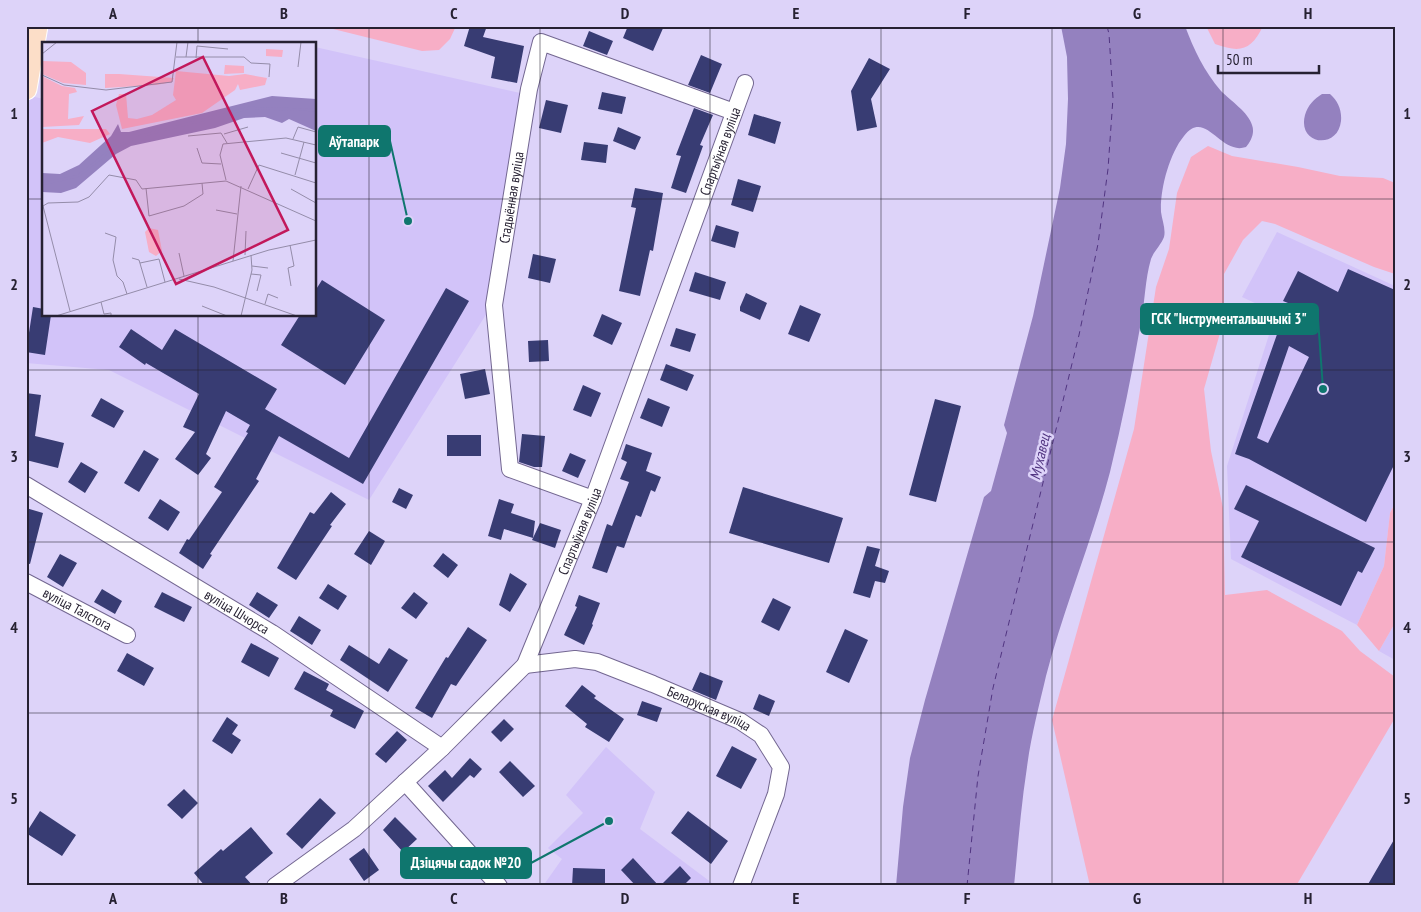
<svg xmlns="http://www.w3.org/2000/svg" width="1421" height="912" viewBox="0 0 1421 912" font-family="'PT Sans Narrow',sans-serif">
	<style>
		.built { fill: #d2c3f9 }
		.green { fill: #f7aec6 }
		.water { fill: #9481bf }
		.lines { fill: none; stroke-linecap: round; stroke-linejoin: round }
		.ferry { stroke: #513581; stroke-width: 1; stroke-dasharray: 6 5; stroke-linecap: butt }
		.building { fill: #383c73; fill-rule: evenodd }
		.minor-casing { stroke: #736791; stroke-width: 18 }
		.major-casing { stroke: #fff; stroke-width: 23 }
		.minor { stroke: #fff; stroke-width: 16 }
		.major { stroke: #fcdec8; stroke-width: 21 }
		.grid { fill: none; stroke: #262132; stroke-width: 1; stroke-opacity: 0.55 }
		.labels { text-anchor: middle; stroke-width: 5; stroke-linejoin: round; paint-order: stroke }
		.street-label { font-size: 14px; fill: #262132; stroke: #ddd3f9 }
		.water-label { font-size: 15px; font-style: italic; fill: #513581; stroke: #ddd3f9 }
		.inset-river { fill: none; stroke: #9481bf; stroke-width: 2.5 }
		.inset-road { fill: none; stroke: #948ca9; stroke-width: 1 }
		.view { fill: #c2185b; fill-opacity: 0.15; stroke: #c2185b; stroke-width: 2.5 }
		.inset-edge { fill: none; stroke: #262132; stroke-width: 2.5 }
		.leader { fill: none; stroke: #0f766e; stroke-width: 2 }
		.callout-dot { fill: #0f766e; stroke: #ddd3f9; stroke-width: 2 }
		.callout { fill: #0f766e; stroke: #0f766e; stroke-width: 2 }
		.callout-label { font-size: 15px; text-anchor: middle; font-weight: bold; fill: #fff }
		.neatline { fill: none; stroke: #262132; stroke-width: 2 }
		.grid-label { font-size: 16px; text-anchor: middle; font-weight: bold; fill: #262132 }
	</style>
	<rect width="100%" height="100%" fill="#ddd3f9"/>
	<!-- built -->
	<path class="built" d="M315 47 520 93 487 313 369 500 109 370 26 363V129L30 96 44 99V315H315Z
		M1277 232 1395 286V503L1390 513 1384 566 1357 625 1231 559 1227 466 1276 313 1242 297Z
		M1395 623V660L1379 651Z
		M606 747 655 792 640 829 716 886H543L562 859 548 848 583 813 566 795Z"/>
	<!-- green -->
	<path class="green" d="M321 26H456L450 39 439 50 422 51Z
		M1206 26H1263C1251 51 1240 53 1215 44Z
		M1208 146 1232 156 1298 167 1340 176 1383 178 1395 183V274L1374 267 1275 224 1262 221 1243 240 1224 274V319L1204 389 1211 451 1223 508 1225 595 1267 590 1342 631 1360 651 1395 677V718L1296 886H1090L1052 720 1134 429 1156 287 1169 249 1177 193 1191 157Z
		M1395 503V623L1379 651 1357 625 1384 566 1390 513Z"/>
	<!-- water -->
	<path class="water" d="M1061 26H1185C1194 50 1204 71 1221 91 1230 100 1249 113 1252 125 1255 133 1251 141 1246 147 1220 156 1206 108 1184 136 1169 154 1160 190 1161 212 1162 220 1166 229 1164 237 1161 245 1154 251 1151 259 1145 279 1145 302 1141 322 1132 373 1122 423 1110 472 1092 541 1064 607 1046 676 1039 706 1031 736 1027 767 1021 806 1018 846 1014 886H896L903 807 910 758 925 700 984 497 991 491 1007 433 1004 425 1033 316 1060 188 1066 144 1068 99 1067 57Z
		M1322 94H1330C1338 101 1342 110 1341 121 1338 150 1297 145 1305 115 1308 105 1314 99 1322 94Z"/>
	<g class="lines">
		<!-- ferry -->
		<path class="ferry" d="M967 886 978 776 993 688 1079 335 1098 244 1108 169 1113 98 1109 34 1107 26"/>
	</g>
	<!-- building -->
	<path class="building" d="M470 26H487L483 37 524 46 517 83 491 78 495 57 464 46Z
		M628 26H664L653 51 623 38Z
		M589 31 613 41 607 55 583 46Z
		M701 55 722 64 710 93 688 85Z
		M869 58 890 69 871 99 877 127 857 131 851 91Z
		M602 92 626 97 622 114 598 109Z
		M546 100 568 105 561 133 539 128Z
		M694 108 713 115 700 145 703 146 686 193 671 188 681 156 676 155Z
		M754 114 781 122 775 144 748 135Z
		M618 127 641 137 635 150 613 141Z
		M584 142 608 145 606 163 581 160Z
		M738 179 761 186 753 212 731 205Z
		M635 188 663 193 653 251 650 250 640 296 619 291 636 208 631 207Z
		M716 225 739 232 735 248 711 241Z
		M533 254 556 259 550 283 528 278Z
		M1348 269 1395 290V463L1366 522 1249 459 1235 454 1288 303 1283 301 1298 271 1338 292ZM1289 346 1309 357 1268 443 1257 438Z
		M695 272 726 282 720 300 689 291Z
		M322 280 385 320 345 385 281 345 300 315H315V291Z
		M446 288 469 301 363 484 279 436 256 479 259 481 210 554 212 555 203 569 179 553 187 539 189 540 222 492 214 487 248 433 246 432 250 425 226 411 206 454 211 458 198 475 175 459 195 432 183 427 199 394 146 363 145 365 119 347 131 329 162 350 175 329 277 389 265 409 349 458Z
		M746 293 767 303 760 320 740 311V307Z
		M800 305 821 314 809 342 788 334Z
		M33 307 44 309V315H51L45 355 26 352Z
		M602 314 622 323 612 345 593 336Z
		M676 328 696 334 690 352 670 346Z
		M548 340 549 361 529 362 528 341Z
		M666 364 694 375 687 391 660 380Z
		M485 369 490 394 465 399 460 374Z
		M583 385 601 393 591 417 573 410Z
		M26 393 41 395 35 436 64 443 58 468 26 460Z
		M101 398 124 411 114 428 91 416Z
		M648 398 670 407 662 427 640 418Z
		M935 399 961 406 936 502 909 495Z
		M522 434 545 436 542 467H534L519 462Z
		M447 435H481V456H447Z
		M626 444 652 453 646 471 661 477 655 492 651 490 641 517 636 515 624 548 617 546 607 573 592 568 607 524 612 526 629 482 620 479 627 462 621 459Z
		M144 450 159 459 139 492 124 483Z
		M570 453 586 460 578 478 562 471Z
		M81 462 98 472 85 493 68 482Z
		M1246 485 1375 548 1362 573 1358 571 1341 606 1241 557 1259 521 1234 509Z
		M743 487 843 518 829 563 729 533Z
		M399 488 413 495 406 509 392 502Z
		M331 492 346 504 330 525 332 526 296 580 277 568 310 512 314 514Z
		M160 499 180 512 168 531 148 518Z
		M499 499 514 504 511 513 535 521 533 538 540 523 561 530 555 548 532 540 533 538 504 529 501 540 488 536Z
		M26 508 43 513 30 564 26 563Z
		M369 531 385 541 371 565 354 554Z
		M867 546 880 549 875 566 889 571 885 583 875 581 870 598 853 593Z
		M443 553 458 565 448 578 433 566Z
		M60 554 77 563 63 587 47 577Z
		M510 573 527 584 510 612 499 605Z
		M328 584 347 596 338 610 319 598Z
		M102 589 122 601 115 614 94 602Z
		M162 592 192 607 184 622 154 607Z
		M257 592 278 605 269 618 249 605Z
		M414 592 428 603 416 619 401 608Z
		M579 595 600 603 592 624 593 625 584 645 564 635 577 607 575 606Z
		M773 598 791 607 779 631 761 622Z
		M299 616 321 630 312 645 290 631Z
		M468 627 487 640 456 686 451 684 432 718 415 708 446 657 448 658Z
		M845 629 868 640 849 683 826 672Z
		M251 643 279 658 269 677 241 662Z
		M349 645 379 664 389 648 408 660 388 692 340 660Z
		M127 653 154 668 144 686 117 671Z
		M304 671 329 684 326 690 364 711 355 729 330 716 333 710 294 689Z
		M700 672 723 681 716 700 692 690Z
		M582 685 596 696 594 698 624 719 609 742 585 727 587 724 565 706Z
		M759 694 775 701 769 716 753 709Z
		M642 701 662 708 657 722 637 715Z
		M227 717 238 725 232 734 241 740 232 754 212 741Z
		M504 719 514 729 501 742 491 732Z
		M397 731 407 740 386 763 375 754Z
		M732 746 757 759 741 789 716 776Z
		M470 758 482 769 474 778 470 775 443 802 428 786 445 770 452 778Z
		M510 761 535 786 523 797 499 772Z
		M184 789 198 803 182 819 167 805Z
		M320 798 336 813 302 849 286 834Z
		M40 811 76 835 62 856 26 833Z
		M688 811 728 841 711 864 671 833Z
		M395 817 417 839 403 852 383 830Z
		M251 827 273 853 245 877 253 886H205L194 873 221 849 223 851Z
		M1395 838V886H1367Z
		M364 848 379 870 364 881 349 859Z
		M633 858 659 886H636L621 870Z
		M680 866 691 878 683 886H660Z
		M573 868 605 869V886H572Z"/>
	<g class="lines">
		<!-- minor casing -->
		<g class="minor-casing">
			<g id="minor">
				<path id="s1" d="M26 485 272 633 442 748"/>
				<path id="s2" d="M593 499 510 469 494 305 529 89 541 42 734 112"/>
				<path id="s3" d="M26 582 127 635"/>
				<path id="s4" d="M525 665 575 659 597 662 653 684 740 721 761 735 781 767 776 794 741 886"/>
				<path d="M405 782 499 886"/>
				<path id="s5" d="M275 886 354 829 442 748 525 665 593 499 745 83"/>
			</g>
		</g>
		<!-- major casing -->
		<g class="major-casing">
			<path id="major" d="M26 89 37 26"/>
		</g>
		<!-- minor -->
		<use href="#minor" class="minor"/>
		<!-- major -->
		<use href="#major" class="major"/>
	</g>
	<!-- grid -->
	<path class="grid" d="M198 26V44M369 26V886M540 26V886M710 26V886M881 26V886M1052 26V886M1223 26V886M26 199H44M315 199H1395M198 315V886M26 370H1395M26 542H1395M26 713H1395"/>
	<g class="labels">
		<!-- street labels -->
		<g class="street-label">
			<text dy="5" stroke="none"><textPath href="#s5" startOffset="884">Спартыўная вуліца</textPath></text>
			<text dy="5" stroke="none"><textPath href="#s2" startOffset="362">Стадыённая вуліца</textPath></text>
			<text dy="5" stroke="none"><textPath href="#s5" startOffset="479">Спартыўная вуліца</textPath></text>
			<text dy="5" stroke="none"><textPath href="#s3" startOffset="58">вуліца Талстога</textPath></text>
			<text dy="5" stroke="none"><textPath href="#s1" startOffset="246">вуліца Шчорса</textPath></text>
			<text dy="5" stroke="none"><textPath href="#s4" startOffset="194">Беларуская вуліца</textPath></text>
		</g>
		<!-- water labels -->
		<g class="water-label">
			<text transform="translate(1040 457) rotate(-77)" y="5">Мухавец</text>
		</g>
	</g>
	<!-- overview -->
	<g transform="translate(42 42)">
		<rect width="274" height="274" fill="#ddd3f9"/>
		<path d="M224 7 241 8 240 15 224 14ZM0 19 29 20 44 31V43L21 41 0 32ZM183 23 202 24V31L182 32ZM134 29 187 34 203 32 225 36 223 43 198 48 196 42 193 48 160 71 80 87 74 63 77 52H84L86 76 95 77 110 73 134 58 131 53ZM63 32H77L132 36 130 40 114 43 63 46ZM0 34 20 44 33 46 35 50 27 52 26 77 42 74 37 83 0 85ZM0 87H64L68 92 48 101 16 95 0 101ZM107 186 116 188 120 209 114 214 107 210 103 190Z" fill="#f7aec6"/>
		<path d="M230 54 274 57V89L247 77 240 81 223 75 202 76 173 86 89 104 74 112 34 146 19 151 0 150V131L18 132 37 123 69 94 76 82 79 90H87Z" fill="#9481bf"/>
		<path class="inset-river" d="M0 142 36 134 73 105 99 94 207 66 274 68"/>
		<path class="inset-road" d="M0 12 15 0M134 15H202L209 21 228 22 227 35M144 15 146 0M154 16 155 4 186 7M256 25 259 0M0 33 22 43 64 48 130 40 135 0M182 92 206 85M146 94 179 91 185 101M251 97 256 85 274 90M155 106 160 121 179 122M239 111 274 121M253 133 262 100M184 138 178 113 181 102 244 96 274 103M104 146 107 174 142 164 161 152 160 141M206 147 217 123 274 141M249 147 274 161M174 168 195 172M63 191 74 195 71 218 75 234 81 240 85 252M248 203 252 224 246 226 249 244M137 211 142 234M203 213 204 189M90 216 97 218 105 245M191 219 199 144M98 221 117 217 123 240M210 224 226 226M209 232 219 233 215 249M137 237 172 245 255 274M59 260 62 272 69 271V274M223 262 226 252 236 256M160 264 185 274M28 269 1 164 6 161 36 160 47 155 67 133 94 138 100 147 184 139 274 179M14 274 227 208 274 198M199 274 210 228 209 213"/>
		<path class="view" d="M161 15 246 188 134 242 50 69Z"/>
		<rect width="274" height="274" class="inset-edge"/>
	</g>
	<!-- callouts -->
	<path class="leader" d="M408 221L390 141M1323 389L1318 319M609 821L531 863"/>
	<g class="callout-dot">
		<circle cx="408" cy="221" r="5"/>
		<circle cx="1323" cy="389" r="5"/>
		<circle cx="609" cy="821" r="5"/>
	</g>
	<g class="callout">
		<rect x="319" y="126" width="71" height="30" rx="5"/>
		<rect x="1141" y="304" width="177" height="30" rx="5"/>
		<rect x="401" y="848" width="130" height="30" rx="5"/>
	</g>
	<g class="callout-label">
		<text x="354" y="147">Аўтапарк</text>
		<text x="1229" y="324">ГСК "Інструментальшчыкі 3"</text>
		<text x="466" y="868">Дзіцячы садок №20</text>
	</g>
	<!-- border -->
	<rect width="1421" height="912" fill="none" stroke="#ddd3f9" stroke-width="55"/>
	<!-- scale -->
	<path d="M1218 65v8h101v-8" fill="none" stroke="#262132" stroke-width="2.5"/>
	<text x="1226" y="65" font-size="15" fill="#262132" stroke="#ddd3f9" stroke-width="4" paint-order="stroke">50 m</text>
	<rect x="28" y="28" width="1366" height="856" class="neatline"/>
	<g class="grid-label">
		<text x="113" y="19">A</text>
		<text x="284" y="19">B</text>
		<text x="454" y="19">C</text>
		<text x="625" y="19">D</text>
		<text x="796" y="19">E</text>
		<text x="967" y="19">F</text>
		<text x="1137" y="19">G</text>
		<text x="1308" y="19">H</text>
		<text x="14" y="119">1</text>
		<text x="1407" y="119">1</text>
		<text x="14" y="290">2</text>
		<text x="1407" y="290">2</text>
		<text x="14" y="462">3</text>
		<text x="1407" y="462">3</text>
		<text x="14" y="633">4</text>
		<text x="1407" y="633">4</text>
		<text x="14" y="804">5</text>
		<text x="1407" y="804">5</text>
		<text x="113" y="904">A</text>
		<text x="284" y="904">B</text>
		<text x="454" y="904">C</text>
		<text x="625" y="904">D</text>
		<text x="796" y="904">E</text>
		<text x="967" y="904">F</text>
		<text x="1137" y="904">G</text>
		<text x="1308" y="904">H</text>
	</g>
</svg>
